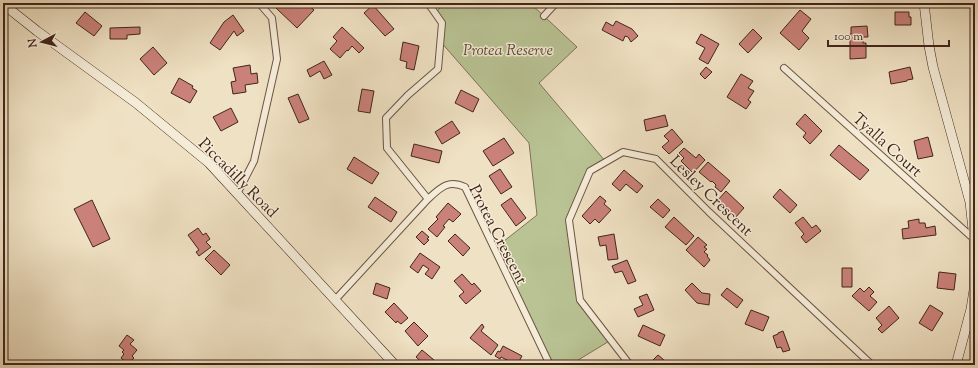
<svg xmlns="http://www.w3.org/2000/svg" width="978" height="368" viewBox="0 0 978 368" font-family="'Sorts Mill Goudy',serif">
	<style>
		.green { fill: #b9c394; stroke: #7d7457 }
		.building { fill: #ca8179; stroke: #41251a }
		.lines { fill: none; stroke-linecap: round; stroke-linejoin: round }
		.minor-casing { stroke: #6c5444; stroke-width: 8 }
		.secondary-casing { stroke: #41251a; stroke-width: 10 }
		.minor { stroke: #f5ecd8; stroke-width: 6 }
		.secondary { stroke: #f5ecd8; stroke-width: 9 }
		.labels { text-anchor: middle; stroke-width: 3; stroke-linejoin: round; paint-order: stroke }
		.park-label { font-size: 16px; font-style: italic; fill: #5f4c38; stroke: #f5ecd8 }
		.street-label { font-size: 16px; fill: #41251a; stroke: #f5ecd8 }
	</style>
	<rect width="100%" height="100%" fill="#efe1c3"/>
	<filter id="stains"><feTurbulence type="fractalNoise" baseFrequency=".005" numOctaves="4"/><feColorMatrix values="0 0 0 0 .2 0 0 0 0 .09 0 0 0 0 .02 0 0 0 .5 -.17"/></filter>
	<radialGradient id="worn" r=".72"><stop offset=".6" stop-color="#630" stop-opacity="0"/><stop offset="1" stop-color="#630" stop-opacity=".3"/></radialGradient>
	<!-- green -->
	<path class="green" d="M445 3H530L577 47 539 83 606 162 590 171 569 220 580 300 611 340 570 365H550L494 249 537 215 529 143 440 41 442 23 435 13Z"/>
	<!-- building -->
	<path class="building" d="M281 3H296L298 5 300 3H306L314 10 297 28 276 8Z
		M373 5 394 29 385 36 364 13Z
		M800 10 811 19 802 31 809 38 799 50 780 33Z
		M85 12 102 26 94 36 76 23Z
		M895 12H909V17H911V25H895Z
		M233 15 244 31 237 36 234 31 220 50 210 43 224 22Z
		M616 21 632 29 638 36 631 42 628 37 625 36 623 41 602 30 606 22 613 26Z
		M867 26 868 37H863V43H866V58L850 59V34H851V27Z
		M140 27V34L127 35V39H110V28Z
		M342 27 364 48 359 53 352 46 348 51 347 50 340 58 330 49 337 41 333 37Z
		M753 29 762 38 748 53 739 44Z
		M701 34 719 44 708 64 699 59 705 48 696 43Z
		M403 42 419 46 414 70 406 68 407 62 400 60Z
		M153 47 167 63 154 75 140 59Z
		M324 61 332 75 324 79 320 71 310 77 307 70Z
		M250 65 251 74 257 73 258 83 245 85 246 92 233 94 231 82 236 81 233 68Z
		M706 67 712 72 705 79 700 74Z
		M910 67 913 79 907 80V81L891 84 889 72Z
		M741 74 753 81 748 88 754 91 748 100 751 102 746 109 727 97Z
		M179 78 193 86 192 88 197 91 190 103 171 93Z
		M362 89 374 91 370 113 358 111Z
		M461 90 479 99 473 112 455 103Z
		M298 94 309 119 299 123 288 98Z
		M231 108 238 122 221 131 213 117Z
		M805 114 822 131 810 144 803 137 806 133 796 124Z
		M665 115 668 126 646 131 644 120Z
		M452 121 460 133 442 144 435 132Z
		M672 129 683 142 669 154 662 147 669 141 664 136Z
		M928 137 933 156 918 159 914 141Z
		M504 138 514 153 493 166 483 151Z
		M414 144 442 151 439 163 411 156Z
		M839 145 869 170 860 180 830 155Z
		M684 148 696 158 699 154 705 160 693 173 681 161 684 158 679 153Z
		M354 157 379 173 372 184 347 169Z
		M708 162 730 181 721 192 715 187 716 185 712 181 711 182 699 172Z
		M500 169 512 187 501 194 489 176Z
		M624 170 643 186 637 193 626 184 620 191 612 184Z
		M780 189 797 205 790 213 773 197Z
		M726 191 744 208 735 218 717 201Z
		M600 196 606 201 604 204 611 210 599 223 595 219 590 224 582 216Z
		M375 197 397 212 391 222 368 207Z
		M511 198 526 218 516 226 501 205Z
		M658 199 670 210 663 218 650 207Z
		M92 200 110 239 93 247 74 209Z
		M448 203 461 214 453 222 449 219 443 226 445 227 437 237 428 229 438 219 436 217Z
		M674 217 694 236 686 245 665 227Z
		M803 217 812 228 816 225 821 231 806 243 801 237 804 234 795 223Z
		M919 219V223H925L926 228 935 226 936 235 903 239 902 229 909 228 908 221Z
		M198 228 203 235 206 233 210 239 206 242 211 247 199 256 196 252 199 250 188 235Z
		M422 231 429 237 427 239 429 240 424 245 416 237Z
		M455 234 470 248 463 256 448 241Z
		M614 234 618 259 608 260 606 245 600 246 598 237Z
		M698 237 707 245 704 247 707 249 704 252 708 255 707 256 710 260 704 267 686 250Z
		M214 250 230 265 221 275 205 259Z
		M420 253 440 267 432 279 425 274 429 269 423 265 418 273 410 267Z
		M627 260 636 281 628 284 622 271 615 273 612 266Z
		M842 268H852V287H842Z
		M939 272 956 274 954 290 937 288Z
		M462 274 472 285 474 283 481 291 466 304 459 296 464 292 454 281Z
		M376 283 390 288 387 299 373 294Z
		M692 283 702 293 710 294 709 305 697 303 685 290Z
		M869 287 874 292 870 296 877 302 869 311 852 296 860 288 864 292Z
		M727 288 743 300 737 308 721 295Z
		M647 294 654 310 638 317 634 309 643 305 639 297Z
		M394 303 408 318 401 324 397 321 396 323 385 312Z
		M930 305 943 313 932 331 919 323Z
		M889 306 899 318 882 333 878 329 882 325 876 318Z
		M751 310 769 317 763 331 745 324Z
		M414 322 428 336 418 346 405 331Z
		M482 324 484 327 481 331 498 345 491 355 470 338Z
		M643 325 665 335 660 346 638 336Z
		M783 331 790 350 783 352 781 347 777 348 773 336 778 334V333Z
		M127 335 134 340 130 344 137 350 132 356 134 358 128 364 121 358 124 354 122 352 124 350 119 346Z
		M503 346 522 356 517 365 501 357 500 359 495 356 498 351 500 352Z
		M422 350 440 365H425L416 357Z
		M658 355 670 365H654L651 362Z"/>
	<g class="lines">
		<!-- minor casing -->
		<g class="minor-casing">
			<path id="minor" d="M544 16 556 3
				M784 68 974 239
				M237 194 254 161 277 59 272 18 259 3
				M428 199 387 148 386 118 408 95 438 69 442 23 428 3
				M335 300 428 199C440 188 448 179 465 187L550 365
				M630 365 580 300 569 220 590 171 623 152 656 159 709 212 872 365"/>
		</g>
		<!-- secondary casing -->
		<g class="secondary-casing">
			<path id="secondary" d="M924 3 929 46 933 67 970 202 974 239V290L971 309 956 365
				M3 4 37 31 136 103 209 163 395 365"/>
		</g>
		<!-- minor -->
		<use href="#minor" class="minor"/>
		<!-- secondary -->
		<use href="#secondary" class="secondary"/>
	</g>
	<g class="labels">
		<!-- park labels -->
		<g class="park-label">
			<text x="508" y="55">Protea Reserve</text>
		</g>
		<!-- street labels -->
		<g class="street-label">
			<text transform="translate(888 144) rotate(42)" y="6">Tyalla Court</text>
			<text transform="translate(239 177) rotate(45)" y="6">Piccadilly Road</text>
			<text transform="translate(712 195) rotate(44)" y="6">Lesley Crescent</text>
			<text transform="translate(499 234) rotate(63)" y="6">Protea Crescent</text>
		</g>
	</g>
	<!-- margin -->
	<rect width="978" height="368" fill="none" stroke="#efe1c3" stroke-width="16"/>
	<rect x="4" y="4" width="970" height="360" fill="none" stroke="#41251a" stroke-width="2"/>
	<rect x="8" y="8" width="962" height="352" fill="none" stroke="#41251a"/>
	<!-- north arrow -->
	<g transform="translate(42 42) rotate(263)" stroke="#f5ecd8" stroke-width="3" paint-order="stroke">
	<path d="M0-3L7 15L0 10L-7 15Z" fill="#41251a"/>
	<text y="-6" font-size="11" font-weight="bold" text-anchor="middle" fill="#41251a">N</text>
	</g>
	<!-- scale -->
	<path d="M828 40v6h121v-6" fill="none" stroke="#41251a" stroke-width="2"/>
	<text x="834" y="40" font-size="12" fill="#41251a" stroke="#f5ecd8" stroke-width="3" paint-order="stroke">100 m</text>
	<rect width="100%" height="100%" filter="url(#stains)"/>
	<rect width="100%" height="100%" fill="url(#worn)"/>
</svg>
